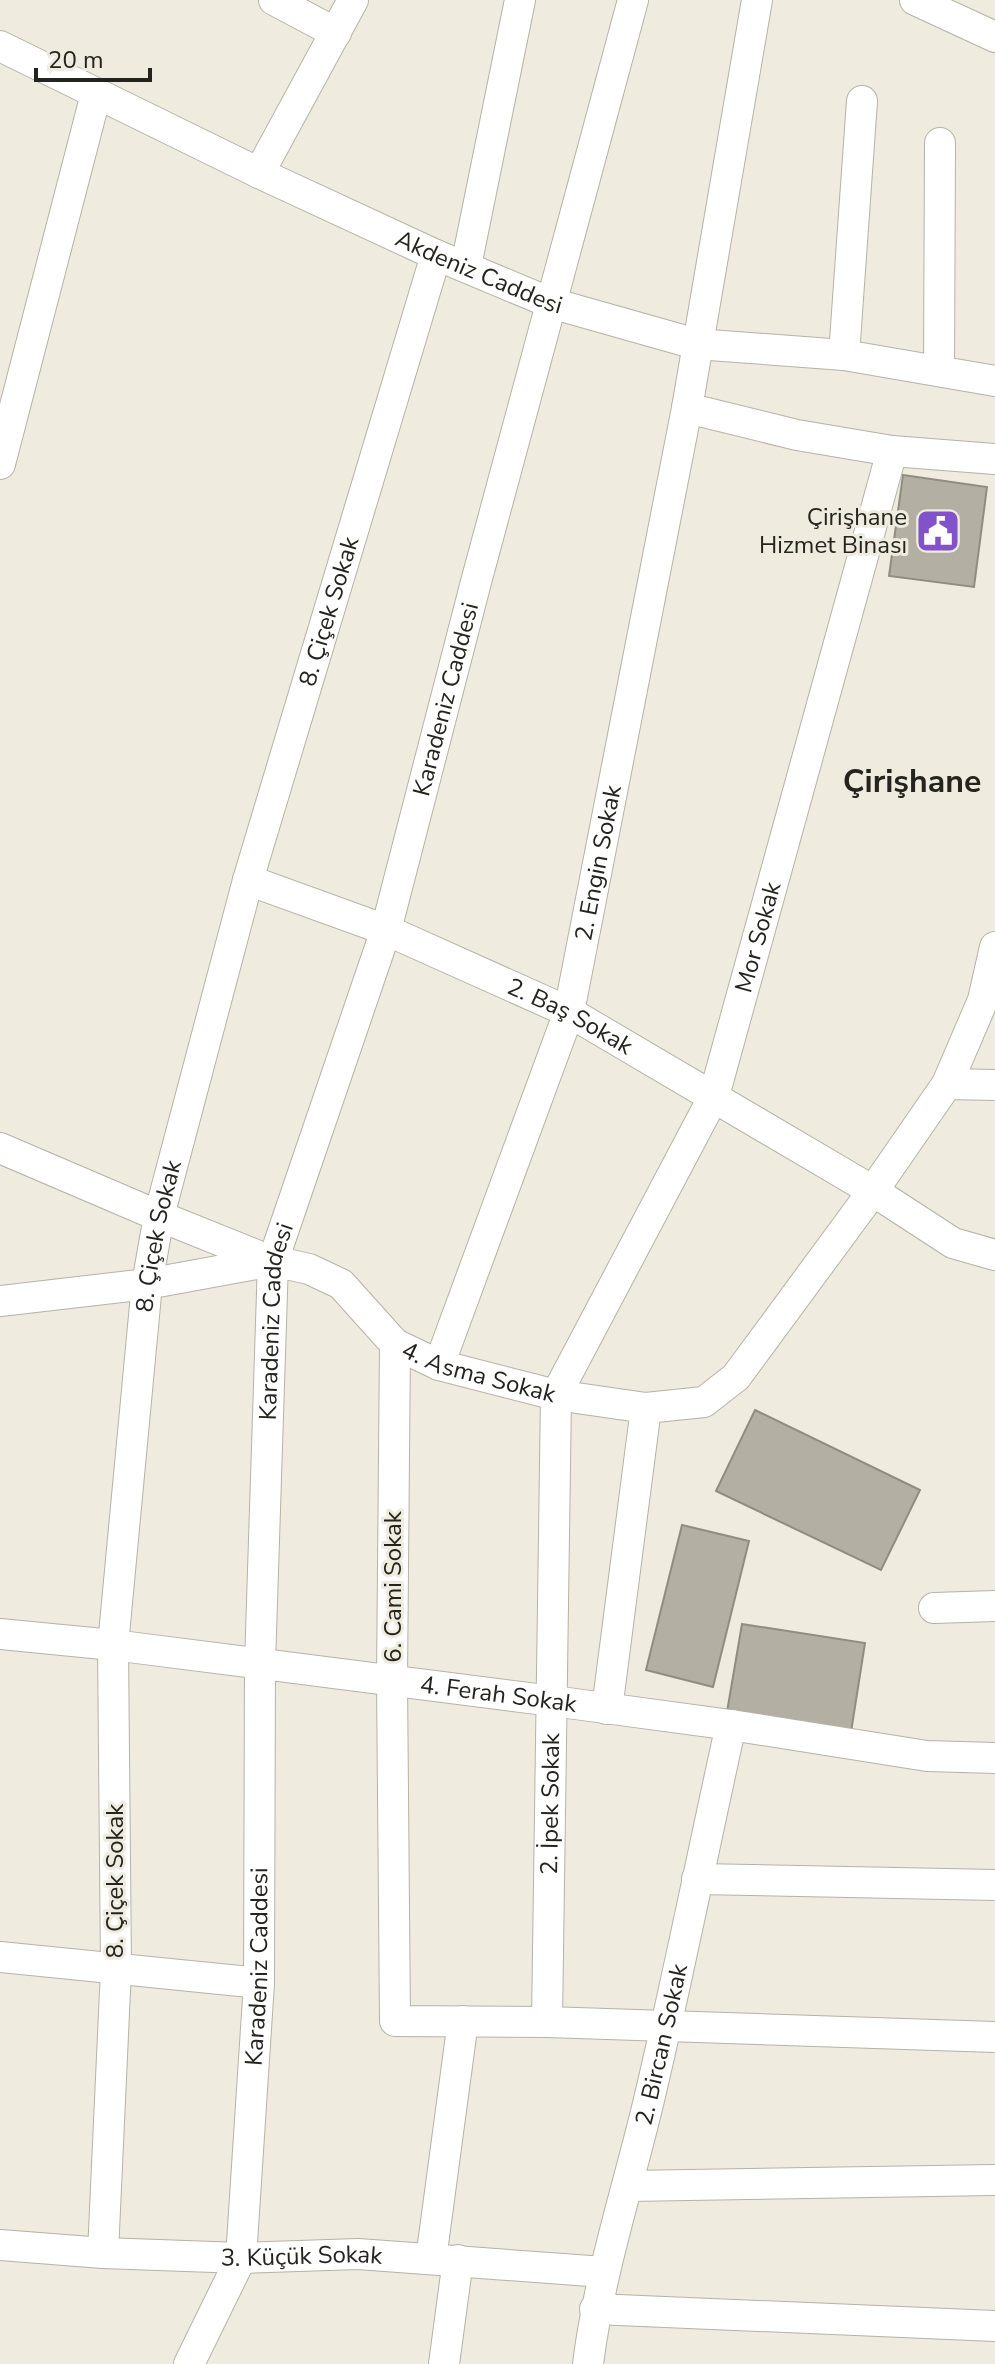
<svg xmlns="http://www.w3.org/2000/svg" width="995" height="2364" viewBox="0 0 995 2364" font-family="'Nunito Sans',sans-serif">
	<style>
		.building { fill: #b3b0a3; stroke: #8f8c80; stroke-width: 2 }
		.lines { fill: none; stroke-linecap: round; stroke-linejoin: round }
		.minor-casing { stroke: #b6b2a6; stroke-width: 32 }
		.minor { stroke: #fff; stroke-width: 30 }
		.labels { text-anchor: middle; stroke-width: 6; stroke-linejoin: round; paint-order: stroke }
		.street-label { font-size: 24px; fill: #24231e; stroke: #efebde }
		.poi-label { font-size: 24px; fill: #24231e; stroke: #efebde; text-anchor: end }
		.district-label { font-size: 32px; font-weight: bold; fill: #24231e; stroke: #efebde }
	</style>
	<rect width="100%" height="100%" fill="#efebde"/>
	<!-- building -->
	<path class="building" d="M903 475 987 487 974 587 889 576Z
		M755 1410 920 1490 881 1570 716 1491Z
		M682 1525 749 1541 713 1687 646 1670Z
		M742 1624 865 1643 851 1732 727 1712Z"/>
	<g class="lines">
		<!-- minor casing -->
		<g class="minor-casing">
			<g id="minor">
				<path d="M274 0 336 33"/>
				<path d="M915 0 995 37"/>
				<path id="s1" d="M0 46 259 173 436 255 551 303 696 344 844 355 995 381"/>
				<path d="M259 173 353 0"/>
				<path d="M466 266 520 0"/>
				<path d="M844 355 862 101"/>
				<path d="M939 371 940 143"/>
				<path d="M687 408 797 435 892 451 995 459"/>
				<path d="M0 464 96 94"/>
				<path id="s2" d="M248 880 386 930 569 1012 873 1191 953 1243 995 1255"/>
				<path d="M947 1084 995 1085"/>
				<path d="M0 1148 159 1216 271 1261"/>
				<path id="s3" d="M0 1301 147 1284 273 1261 309 1269 341 1284 395 1344 439 1365 556 1395 646 1408 704 1402 736 1377 873 1191 947 1084 983 1000 995 947"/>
				<path d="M395 1344 392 1680 395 2021 547 2022 995 2037"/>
				<path id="s4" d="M439 1365 569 1012 687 408 757 0"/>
				<path d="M934 1608 995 1606"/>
				<path id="s5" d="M0 1634 113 1645 553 1701 731 1725 927 1756 995 1758"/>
				<path d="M607 1709 646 1408"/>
				<path d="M697 1879 995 1885"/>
				<path d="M0 1957 259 1983"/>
				<path id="s6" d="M547 2022 556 1395 714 1096 892 451"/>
				<path d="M628 2186 995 2180"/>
				<path id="s7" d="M0 2245 103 2253 241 2258 358 2254 604 2272"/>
				<path id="s8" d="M103 2253 116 1969 113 1645 147 1284 159 1216 248 880 436 255"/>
				<path d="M431 2259 463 2021"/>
				<path d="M595 2309 995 2326"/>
				<path id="s9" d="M189 2364 241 2258 259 1983 260 1664 273 1261 386 930 476 582 633 0"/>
				<path d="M444 2364 458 2260"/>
				<path id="s10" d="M588 2364C599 2276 627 2191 648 2104 678 1978 703 1851 731 1725"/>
			</g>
		</g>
		<!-- minor -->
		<use href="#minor" class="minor"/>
	</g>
	<!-- icons -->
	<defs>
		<g id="civic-square" transform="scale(2.3)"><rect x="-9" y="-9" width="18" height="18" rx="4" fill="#8252ca" stroke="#efebde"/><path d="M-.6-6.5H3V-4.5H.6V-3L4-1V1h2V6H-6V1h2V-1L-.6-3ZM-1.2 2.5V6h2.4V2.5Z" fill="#fff"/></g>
	</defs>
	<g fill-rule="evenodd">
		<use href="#civic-square" x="938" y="531"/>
	</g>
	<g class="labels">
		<!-- street labels -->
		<g class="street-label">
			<text dy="8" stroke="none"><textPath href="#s1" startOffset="530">Akdeniz Caddesi</textPath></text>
			<text dy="8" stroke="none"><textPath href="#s8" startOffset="1668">8. Çiçek Sokak</textPath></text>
			<text dy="8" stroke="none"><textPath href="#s9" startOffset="1704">Karadeniz Caddesi</textPath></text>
			<text dy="8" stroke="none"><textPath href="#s4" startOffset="528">2. Engin Sokak</textPath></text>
			<text dy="8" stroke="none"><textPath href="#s6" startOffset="1130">Mor Sokak</textPath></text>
			<text dy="8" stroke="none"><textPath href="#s2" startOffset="350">2. Baş Sokak</textPath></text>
			<text dy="8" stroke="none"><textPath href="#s8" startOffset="1020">8. Çiçek Sokak</textPath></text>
			<text dy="8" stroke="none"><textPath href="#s9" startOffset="1056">Karadeniz Caddesi</textPath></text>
			<text dy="8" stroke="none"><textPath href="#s3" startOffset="518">4. Asma Sokak</textPath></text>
			<text transform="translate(393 1587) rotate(-90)" y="8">6. Cami Sokak</text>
			<text dy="8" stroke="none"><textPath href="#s5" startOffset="502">4. Ferah Sokak</textPath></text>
			<text dy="8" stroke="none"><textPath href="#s6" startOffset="218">2. İpek Sokak</textPath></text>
			<text transform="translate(115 1881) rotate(-90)" y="8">8. Çiçek Sokak</text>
			<text dy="8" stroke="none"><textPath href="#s9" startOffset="410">Karadeniz Caddesi</textPath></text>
			<text dy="8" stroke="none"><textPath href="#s10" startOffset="328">2. Bircan Sokak</textPath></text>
			<text dy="8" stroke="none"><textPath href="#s7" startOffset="302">3. Küçük Sokak</textPath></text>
		</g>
		<!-- poi labels -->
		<g class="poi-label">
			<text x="907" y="525">Çirişhane<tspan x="907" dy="28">Hizmet Binası</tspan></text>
		</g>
		<!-- district labels -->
		<g class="district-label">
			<text x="912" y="792">Çirişhane</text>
		</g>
	</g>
	<!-- scale -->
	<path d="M36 68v12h114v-12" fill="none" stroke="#24231e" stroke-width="4"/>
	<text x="48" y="68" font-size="24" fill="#24231e" stroke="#efebde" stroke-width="6" paint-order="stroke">20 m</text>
</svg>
